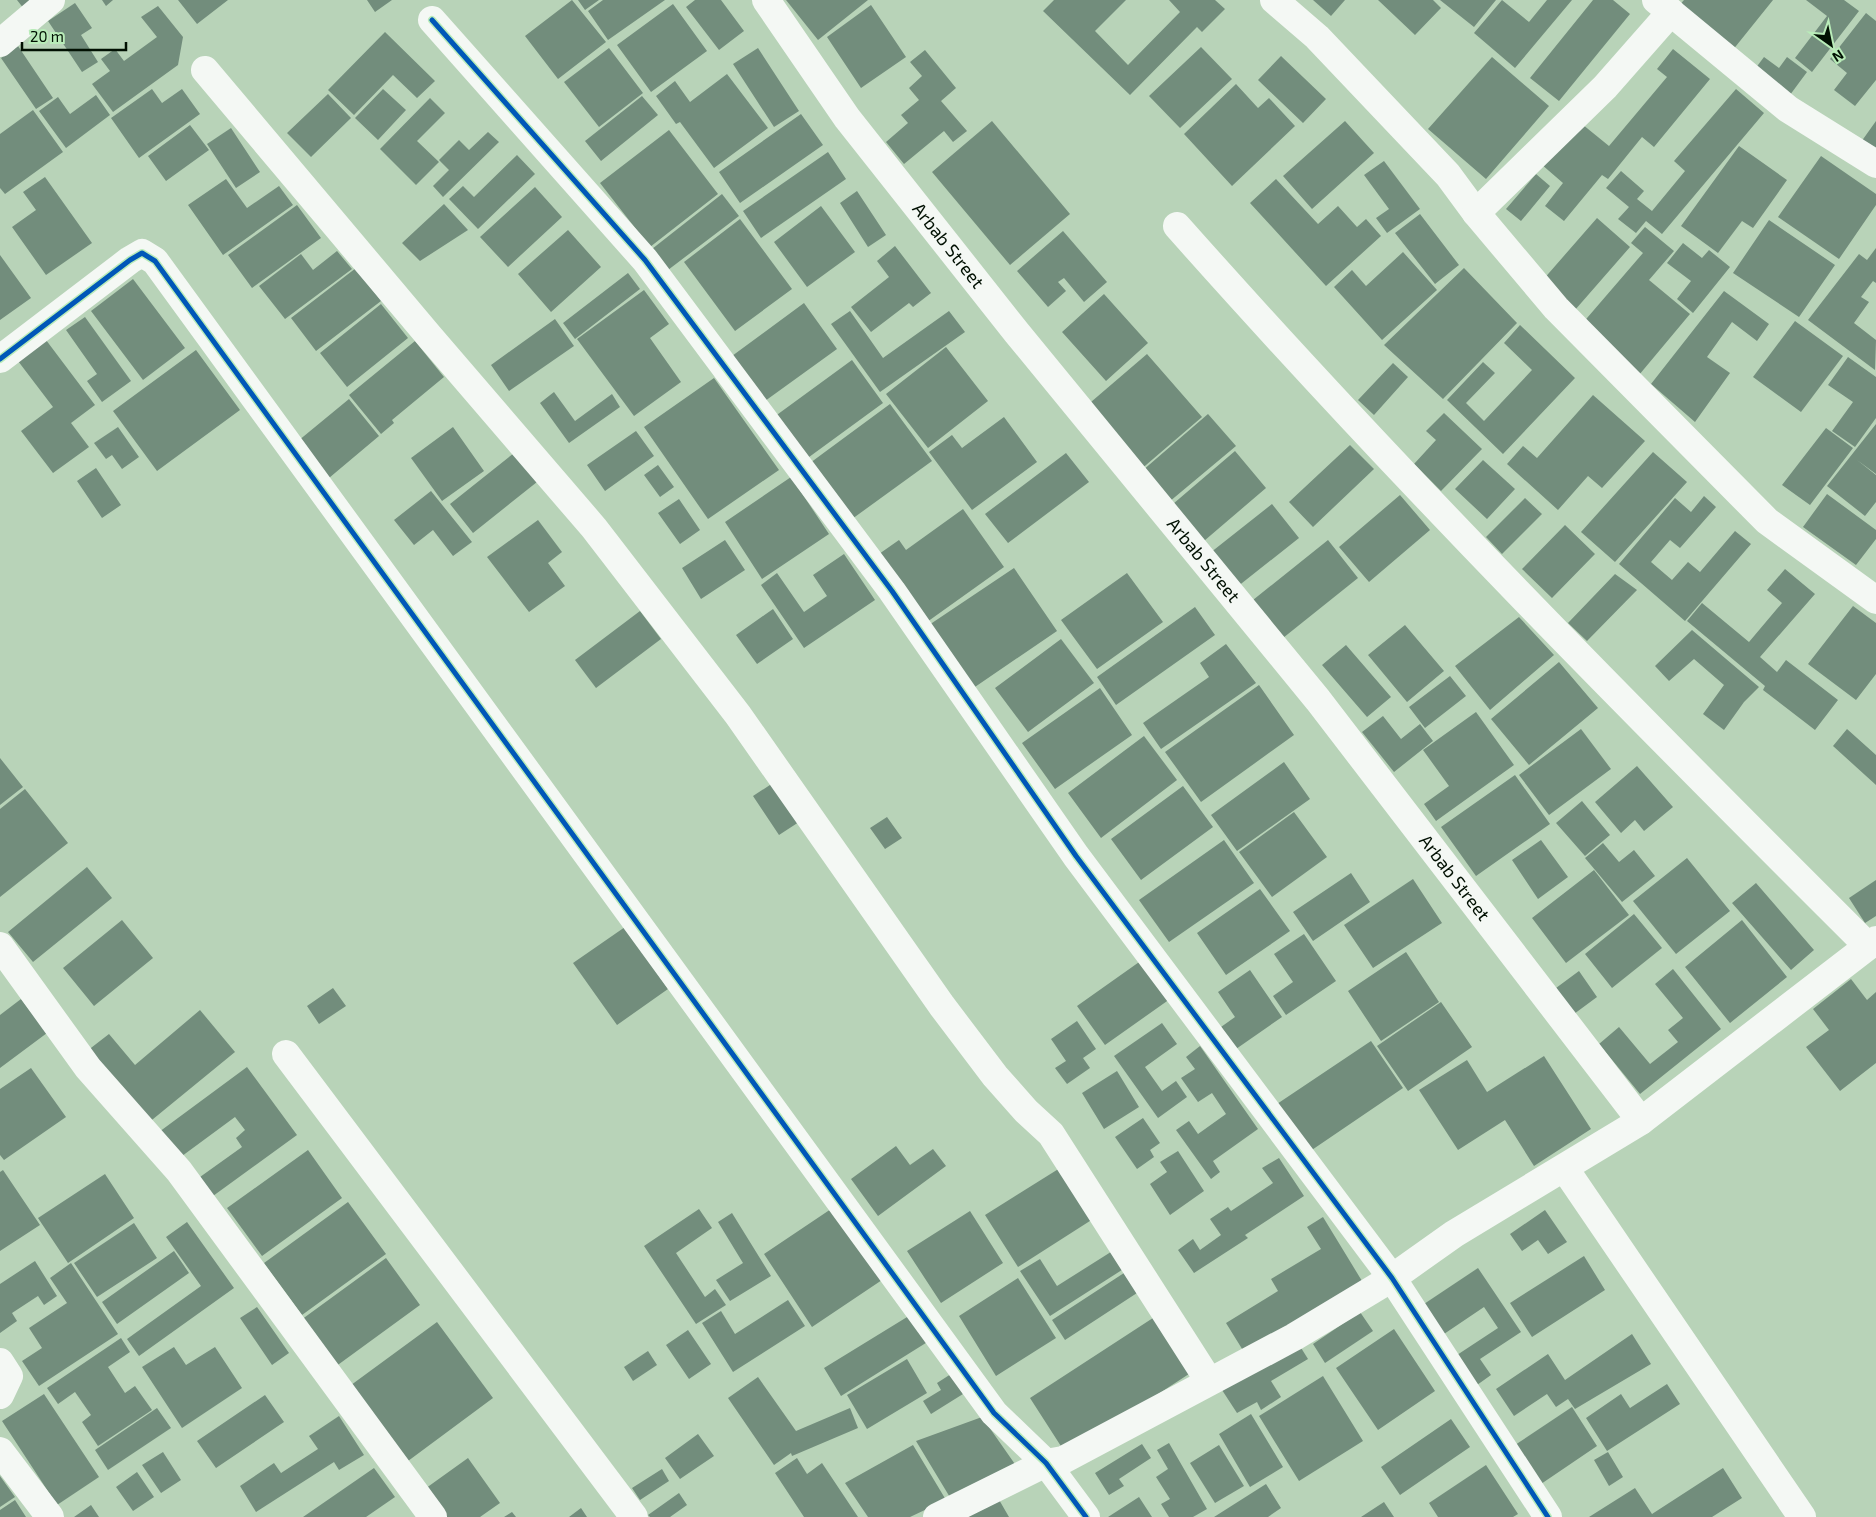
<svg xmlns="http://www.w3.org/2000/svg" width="1876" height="1517" viewBox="0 0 1876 1517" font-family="'Exo 2',sans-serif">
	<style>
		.building { fill: #728d7c }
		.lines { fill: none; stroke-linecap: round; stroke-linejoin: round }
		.minor { stroke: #f4f8f4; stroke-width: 28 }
		.cycleway-casing { stroke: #b9ecb9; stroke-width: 8 }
		.cycleway { stroke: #0057b8; stroke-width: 5 }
		.labels { text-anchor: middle; stroke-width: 4; stroke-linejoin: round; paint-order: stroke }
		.street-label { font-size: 18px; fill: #011002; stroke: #b9ecb9 }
	</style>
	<rect width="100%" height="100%" fill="#b8d3b8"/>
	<!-- building -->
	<path class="building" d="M17 0H36L24 9Z
		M102 0H113L106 6Z
		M178 0H228L197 24Z
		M367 0H392L375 12Z
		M572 0 606 42 558 79 525 36Z
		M578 0H599L585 10Z
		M603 0H665L608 40 588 11Z
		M695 0H721L744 31 719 50 686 7Z
		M786 0H868L818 40Z
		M1054 0H1126L1095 31 1128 65 1180 12 1169 0H1215L1225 9 1202 32 1197 27 1130 95 1043 11Z
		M1313 0H1345L1331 16Z
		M1378 0H1433L1441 8 1415 35Z
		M1440 0H1496L1474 27Z
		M1502 0 1529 22 1547 0H1572L1515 68 1474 33Z
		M1593 0H1613L1630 14 1559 101 1530 78Z
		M1684 0H1773L1732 51 1677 8Z
		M1806 0H1844L1859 11 1812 72 1795 58 1827 16Z
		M75 3 92 28 81 35 98 62 82 72 48 21Z
		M673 4 707 51 651 92 617 45Z
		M871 5 906 57 861 88 827 37Z
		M158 6 183 37 178 65 113 112 92 84 110 71 101 59 115 49 124 61 157 37 141 17Z
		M1866 13 1876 21V80L1855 106 1834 90 1847 73 1830 59Z
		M385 32 435 81 417 98 393 75 354 115 328 90Z
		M18 46 53 98 36 109 1 58Z
		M1201 47 1232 79 1180 128 1149 96Z
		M609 48 643 93 599 127 564 82Z
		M758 48 799 111 774 127 733 64Z
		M1673 49 1710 79 1654 147 1642 137 1608 179 1602 175 1564 221 1545 206 1563 183 1541 164 1577 120 1609 146 1667 77 1657 69Z
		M925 50 956 88 941 101 967 131 953 142 944 131 904 164 886 142 908 123 901 115 919 100 909 88 922 76 910 62Z
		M1281 56 1326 99 1303 123 1258 80Z
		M1492 57 1549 106 1486 179 1428 129Z
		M1764 57 1779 68 1787 57 1807 72 1787 99 1752 73Z
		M727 74 768 128 714 168 680 122 676 124 656 96 675 81 690 102Z
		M1236 84 1258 108 1269 98 1295 126 1232 186 1184 134Z
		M152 89 162 103 182 89 200 114 139 158 111 118Z
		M383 89 406 110 378 140 355 118Z
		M1736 89 1764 113 1662 234 1646 221 1636 233 1618 219 1629 207 1606 188 1621 171 1644 191 1637 199 1652 211 1685 171 1674 161Z
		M328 94 351 118 311 157 287 133Z
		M96 95 110 115 66 148 39 111 58 97 70 114Z
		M642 96 658 115 601 161 585 141Z
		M430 98 445 113 417 141 439 162 416 185 380 149Z
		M33 110 63 152 5 194 0 188V134Z
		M801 114 823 145 740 203 719 172Z
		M992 121 1070 214 1010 265 932 172Z
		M1345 121 1374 153 1312 209 1283 176Z
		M1876 121V153L1861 142Z
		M190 125 209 150 166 181 148 156Z
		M231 128 260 172 236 188 207 144Z
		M669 130 718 194 650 247 600 183Z
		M488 132 499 142 443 197 433 186 449 170 439 160 459 140 469 150Z
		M1739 146 1787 180 1753 228 1742 221 1718 253 1681 226Z
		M828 152 846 179 761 238 743 211Z
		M517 155 535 174 478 229 449 199 463 186 474 197Z
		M1821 156 1876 194V205L1839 259 1778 217Z
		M1384 161 1420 209 1387 233 1376 218 1389 209 1364 175Z
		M1536 174 1550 186 1521 221 1506 209Z
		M45 177 92 243 46 275 12 227 36 210 23 192Z
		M226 179 247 208 279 186 293 205 223 255 188 205Z
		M1276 179 1318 224 1338 206 1357 227 1366 219 1381 236 1326 286 1250 203Z
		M535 187 562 217 508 267 480 237Z
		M857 191 886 235 868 247 840 203Z
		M722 194 739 216 668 270 652 249Z
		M444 204 468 230 420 261 402 243Z
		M297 205 321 238 252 288 228 255Z
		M821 206 855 252 807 287 774 242Z
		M1420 214 1459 265 1435 284 1395 233Z
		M1597 218 1630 247 1575 310 1542 281Z
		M740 219 792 289 735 331 684 262Z
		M1769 220 1835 265 1799 317 1733 273Z
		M1645 227 1674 251 1649 280 1690 314 1639 375 1581 325 1643 253 1631 243Z
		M568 230 601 267 551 312 518 274Z
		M1063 231 1107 282 1084 302 1064 278 1058 282 1066 291 1048 307 1017 271Z
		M1683 243 1702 258 1709 250 1730 267 1693 313 1677 299 1691 281 1667 263Z
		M895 246 931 293 913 307 909 303 871 332 851 307 889 277 877 261Z
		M1876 248V283L1873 281 1861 297 1869 302 1854 323 1876 340 1875 370 1808 320 1859 254 1867 260Z
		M337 251 352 269 285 319 259 286 301 254 313 270Z
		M1403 252 1437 290 1382 340 1334 287 1352 270 1366 286Z
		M0 255 31 298 0 320Z
		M356 268 381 301 316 351 291 318Z
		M1464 268 1517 323 1443 399 1384 345Z
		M628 273 640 289 575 339 563 323Z
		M133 279 185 348 143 380 91 311Z
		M644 290 669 324 650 338 681 382 634 416 577 339Z
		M1724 291 1769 324 1757 341 1732 322 1707 357 1730 373 1695 422 1651 384Z
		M1104 294 1148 343 1106 381 1062 332Z
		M804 303 837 349 765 401 732 356Z
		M381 304 408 338 347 387 320 353Z
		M850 311 883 358 949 311 965 332 880 392 831 324Z
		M85 317 131 381 102 402 87 381 97 374 66 330Z
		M555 319 574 346 509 391 491 365Z
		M1795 321 1843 356 1801 412 1753 377Z
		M1520 325 1575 378 1503 454 1447 400 1483 362 1495 373 1466 403 1484 421 1532 370 1504 343Z
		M46 340 95 405 71 423 89 447 53 473 21 431 53 407 18 361Z
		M415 341 444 377 392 420 394 423 381 434 349 395Z
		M946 347 988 401 928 448 886 394Z
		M196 350 240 410 157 471 113 411Z
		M1147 354 1202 417 1139 471 1084 408Z
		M1848 357 1876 377V418L1855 447 1832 431 1853 402 1828 385Z
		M852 360 883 403 805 460 774 417Z
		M1393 363 1408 377 1374 415 1358 400Z
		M714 378 779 470 708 519 644 427Z
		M554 392 575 421 612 394 620 407 569 443 540 403Z
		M1593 395 1645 441 1602 488 1588 476 1558 510 1507 464 1523 446 1537 458Z
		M349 399 379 436 329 478 298 441Z
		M890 404 932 461 852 519 810 463Z
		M1444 413 1482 449 1441 491 1414 464 1436 440 1426 431Z
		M1208 414 1236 446 1169 502 1142 471Z
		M1004 417 1037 462 972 510 929 452 952 435 962 448Z
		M1876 424V474L1857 460 1876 475V502L1865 516 1827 486Z
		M118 427 139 457 122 469 112 455 106 459 94 443Z
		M453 427 484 471 442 501 411 458Z
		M1826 428 1853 448 1810 505 1782 485Z
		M636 431 654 456 605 491 587 465Z
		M1350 445 1374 469 1313 527 1289 502Z
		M1235 451 1266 488 1204 541 1173 504Z
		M1653 452 1687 482 1615 562 1581 532Z
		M514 453 537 482 473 533 450 504Z
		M1066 453 1089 482 1008 543 985 514Z
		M1483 460 1515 489 1487 519 1455 489Z
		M658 465 674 487 660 497 644 475Z
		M96 468 121 505 102 518 77 481Z
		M791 477 829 534 762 579 725 522Z
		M431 491 472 542 453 556 433 530 414 545 394 520Z
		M1827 494 1876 530V539L1856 565 1803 527Z
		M1400 495 1430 530 1369 582 1339 547Z
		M1704 496 1716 507 1680 548 1670 540 1651 562 1672 580 1688 562 1700 572 1735 531 1751 544 1685 621 1619 564 1675 498 1691 512Z
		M1525 498 1542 514 1502 554 1486 537Z
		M679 499 700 530 680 544 658 513Z
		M1272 504 1299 538 1237 587 1210 553Z
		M963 509 1004 567 927 622 879 554 899 540 906 550Z
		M538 520 562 552 548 563 565 586 529 612 487 557Z
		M1565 525 1595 554 1552 598 1522 569Z
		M725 540 745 570 701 599 682 568Z
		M1328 540 1358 578 1283 638 1253 600Z
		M844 554 875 600 804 648 761 585 777 573 804 612 827 596 813 575Z
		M1014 568 1057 631 972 689 929 625Z
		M1785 569 1815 594 1760 657 1777 672 1786 660 1838 700 1815 730 1763 690 1765 686 1687 621 1702 603 1749 642 1782 603 1767 590Z
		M1127 573 1163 622 1097 669 1061 620Z
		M1615 574 1637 590 1587 641 1568 623Z
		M1853 606 1876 623V674L1856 700 1808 664Z
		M1195 607 1215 635 1116 705 1097 677Z
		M773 609 793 639 757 664 736 635Z
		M640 611 661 639 596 688 575 660Z
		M1519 617 1554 655 1490 710 1455 666Z
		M1405 625 1444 671 1407 702 1368 655Z
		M1692 630 1759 687 1744 702 1724 730 1703 714 1724 685 1694 659 1669 681 1655 666Z
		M1061 639 1094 683 1028 732 995 688Z
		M1226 644 1256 683 1161 749 1143 723 1209 677 1200 663Z
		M1346 645 1391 697 1367 717 1322 665Z
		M1559 662 1598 708 1529 765 1491 719Z
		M1450 676 1466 696 1425 728 1409 707Z
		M1259 685 1294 735 1201 802 1165 752Z
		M1100 688 1132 735 1055 789 1022 743Z
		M1476 712 1514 765 1436 821 1424 804 1449 786 1423 750Z
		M1383 716 1401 739 1420 724 1433 741 1394 772 1362 732Z
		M1581 729 1611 769 1549 815 1519 775Z
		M1847 729 1876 755V785L1833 746Z
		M1144 736 1177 780 1101 838 1068 793Z
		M0 758 23 787 0 805Z
		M1284 762 1310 799 1237 851 1211 815Z
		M1637 766 1673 807 1644 831 1635 820 1621 833 1595 802Z
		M1515 775 1550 824 1476 876 1441 827Z
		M773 783 799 822 779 835 753 796Z
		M1183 786 1213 827 1141 880 1111 839Z
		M25 789 68 843 0 897V809Z
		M1582 801 1610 835 1585 856 1556 823Z
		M1294 812 1327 857 1272 897 1239 852Z
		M887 817 902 838 885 849 870 828Z
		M1224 840 1254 883 1169 942 1139 900Z
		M1541 840 1568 877 1538 899 1512 860Z
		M1603 843 1619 862 1634 850 1655 876 1622 902 1585 858Z
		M1687 858 1730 911 1676 954 1633 901Z
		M87 867 112 898 33 962 8 932Z
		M1594 870 1629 915 1566 963 1532 918Z
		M1351 873 1370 902 1313 941 1293 912Z
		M1413 879 1442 923 1373 968 1344 925Z
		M1876 880V916L1865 923 1849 898Z
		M1756 883 1814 950 1791 970 1732 903Z
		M1260 889 1290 931 1226 975 1197 933Z
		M1634 914 1662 948 1612 988 1585 954Z
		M122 920 153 958 94 1006 63 968Z
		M1742 920 1787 977 1730 1023 1685 967Z
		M625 927 668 989 617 1025 573 963Z
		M1304 934 1336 981 1286 1015 1273 996 1293 982 1274 954Z
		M1406 952 1439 1002 1381 1041 1348 991Z
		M1142 960 1170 999 1105 1045 1077 1006Z
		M1673 969 1721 1029 1640 1094 1599 1044 1619 1027 1650 1064 1678 1042 1668 1030 1683 1018 1655 984Z
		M1250 970 1282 1017 1236 1049 1221 1027 1235 1017 1218 992Z
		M1579 971 1597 997 1574 1014 1556 988Z
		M1851 979 1867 1000 1876 992V1063L1840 1091 1806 1047 1829 1030 1813 1009Z
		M333 988 346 1006 319 1024 307 1006Z
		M21 999 47 1033 0 1068V1015Z
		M1441 1002 1472 1047 1408 1091 1377 1046Z
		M200 1010 235 1052 147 1124 87 1051 109 1034 135 1065Z
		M1077 1021 1096 1049 1083 1058 1090 1068 1067 1084 1055 1068 1066 1061 1051 1039Z
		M1162 1023 1177 1044 1145 1067 1162 1091 1176 1081 1187 1097 1158 1118 1114 1056Z
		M1371 1041 1403 1088 1303 1156 1271 1108Z
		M1200 1046 1258 1129 1213 1161 1220 1172 1211 1179 1176 1130 1189 1121 1198 1134 1226 1114 1212 1093 1198 1102 1181 1078 1195 1069 1186 1057Z
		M1544 1056 1591 1129 1534 1166 1505 1120 1458 1150 1419 1090 1467 1060 1487 1092Z
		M247 1067 297 1135 213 1196 200 1177 242 1147 236 1138 245 1130 235 1117 178 1159 159 1132Z
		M31 1068 66 1117 4 1160 0 1155V1089Z
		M1117 1071 1139 1107 1104 1129 1082 1093Z
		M1143 1118 1160 1143 1150 1150 1154 1157 1137 1169 1115 1137Z
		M896 1146 910 1165 933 1149 946 1166 878 1216 851 1179Z
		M308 1150 342 1198 262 1256 227 1208Z
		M1178 1151 1204 1191 1170 1215 1150 1184 1167 1172 1160 1162Z
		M1279 1158 1304 1196 1245 1235 1248 1238 1194 1273 1178 1250 1193 1239 1200 1250 1221 1235 1210 1219 1228 1207 1231 1211 1273 1183 1262 1168Z
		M1060 1168 1093 1219 1018 1267 985 1215Z
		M3 1170 40 1225 0 1251V1172Z
		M105 1174 134 1218 68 1263 38 1218Z
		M348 1202 386 1254 302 1315 264 1263Z
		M834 1207 882 1280 812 1327 764 1254Z
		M699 1209 712 1228 676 1253 705 1297 715 1289 726 1305 696 1324 644 1246Z
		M1545 1210 1567 1242 1548 1254 1538 1240 1522 1251 1510 1234Z
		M970 1211 1003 1263 941 1303 907 1251Z
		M732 1213 771 1276 730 1301 716 1280 743 1263 718 1222Z
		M1323 1217 1362 1281 1244 1352 1226 1323 1278 1291 1271 1279 1321 1249 1307 1227Z
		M187 1222 234 1288 139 1356 127 1339 201 1286 166 1237Z
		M134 1223 157 1258 97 1297 74 1263Z
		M1114 1250 1125 1268 1050 1316 1020 1271 1040 1259 1057 1286Z
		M174 1251 189 1273 117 1324 102 1302Z
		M1584 1256 1605 1290 1532 1337 1510 1303Z
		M386 1258 420 1305 335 1367 301 1320Z
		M35 1261 57 1296 44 1305 38 1296 12 1313 17 1321 0 1333V1284Z
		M71 1263 118 1334 39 1386 22 1361 42 1348 29 1328 67 1303 50 1278Z
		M1478 1268 1521 1332 1480 1359 1491 1375 1477 1385 1457 1355 1498 1328 1484 1307 1444 1334 1424 1304Z
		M1124 1273 1137 1293 1065 1340 1052 1320Z
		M1018 1278 1056 1338 996 1376 959 1316Z
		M788 1300 805 1326 733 1372 702 1323 721 1311 735 1334Z
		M257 1307 289 1353 272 1365 240 1318Z
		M1360 1312 1373 1331 1325 1363 1313 1344Z
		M912 1314 929 1341 841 1396 824 1368Z
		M1156 1316 1192 1372 1066 1454 1030 1398Z
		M437 1322 493 1398 404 1464 347 1388Z
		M1394 1329 1435 1391 1378 1430 1336 1368Z
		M688 1330 711 1364 689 1379 666 1345Z
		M1632 1334 1651 1364 1575 1409 1568 1399 1556 1407 1547 1394 1514 1416 1496 1389 1548 1354 1565 1380Z
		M121 1338 130 1352 108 1367 125 1393 135 1386 152 1410 98 1446 82 1422 91 1415 75 1392 58 1404 47 1388Z
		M1298 1343 1308 1359 1271 1381 1281 1397 1261 1410 1257 1402 1237 1413 1222 1390Z
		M174 1347 186 1365 215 1347 242 1388 182 1428 142 1367Z
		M648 1351 657 1365 633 1381 624 1367Z
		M907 1359 927 1393 867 1429 847 1395Z
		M951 1374 963 1394 931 1414 923 1401 941 1390 937 1383Z
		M1323 1376 1363 1441 1299 1481 1259 1416Z
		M758 1377 796 1431 850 1408 858 1428 792 1456 791 1453 774 1465 728 1398Z
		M1667 1384 1680 1404 1607 1451 1586 1418 1621 1394 1630 1408Z
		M44 1394 99 1477 57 1505 2 1421Z
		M265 1395 284 1422 216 1468 197 1441Z
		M1572 1407 1597 1446 1541 1484 1515 1445Z
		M157 1408 171 1428 108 1470 95 1450Z
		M1251 1414 1283 1467 1250 1487 1219 1434Z
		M339 1416 364 1455 339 1470 334 1462 256 1512 240 1486 274 1463 281 1473 318 1449 309 1436Z
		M982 1417 1019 1470 951 1499 916 1441Z
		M1451 1419 1470 1447 1400 1495 1381 1467Z
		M698 1434 714 1456 680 1479 665 1458Z
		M1169 1443 1207 1509 1193 1517H1169L1161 1504 1170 1499 1156 1477 1168 1469 1157 1450Z
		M1142 1444 1151 1458 1119 1479 1124 1486 1109 1495 1095 1473Z
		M913 1445 946 1500 910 1517H868L845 1483Z
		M1219 1445 1244 1486 1215 1503 1190 1463Z
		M163 1452 181 1480 161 1493 142 1465Z
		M1608 1452 1623 1477 1609 1486 1594 1460Z
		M468 1458 500 1503 480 1517H441L422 1491Z
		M797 1458 807 1474 822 1463 858 1517H804L775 1473Z
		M1486 1465 1518 1514 1513 1517H1438L1429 1503Z
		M374 1468 395 1497 366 1517H303Z
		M1723 1468 1742 1498 1712 1517H1589L1635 1488 1652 1514Z
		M662 1469 669 1481 640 1500 632 1488Z
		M137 1472 154 1497 133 1511 116 1487Z
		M0 1476 15 1497 0 1507Z
		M1266 1484 1281 1508 1268 1517H1214Z
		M679 1493 687 1505 670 1517H650L648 1515Z
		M1139 1497 1152 1517H1108Z
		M998 1498 1009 1517H964Z
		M15 1500 26 1517H0V1510Z
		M1384 1502 1394 1517H1361Z
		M91 1505 99 1517H74Z
		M581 1508 587 1517H569Z
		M512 1512 516 1517H504Z"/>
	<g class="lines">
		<!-- minor -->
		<g class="minor">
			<path id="s1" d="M766 0 847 118 1017 333 1318 700 1641 1121"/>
			<path d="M1274 0 1317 37 1448 175 1476 213 1556 308 1767 521 1876 600"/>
			<path d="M1656 0 1788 109 1876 164"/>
			<path d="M432 20 645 260 892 591 1076 856 1392 1278 1548 1517"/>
			<path d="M0 43 51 0"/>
			<path d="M205 70 429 336 594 528 738 715 942 1006 995 1076 1026 1111 1051 1134 1209 1381"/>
			<path d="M1476 213 1605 87 1671 12"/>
			<path d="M1177 226C1398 475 1632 711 1868 946"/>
			<path d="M0 359 130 260 142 253 155 261 994 1413 1046 1463 1086 1517"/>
			<path d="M0 946 88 1068 179 1171 433 1517"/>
			<path d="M286 1054 634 1517"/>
			<path d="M1565 1169 1802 1517"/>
			<path d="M0 1362 9 1376 0 1395"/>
			<path d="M0 1451 50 1517"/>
			<path d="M937 1517 1046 1463 1063 1460 1294 1337 1392 1278 1454 1234 1641 1121 1876 940"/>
		</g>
		<!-- cycleway casing -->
		<g class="cycleway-casing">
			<path id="cycleway" d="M432 20 645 260 892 591 1076 856 1392 1278 1548 1517
				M0 359 130 260 142 253 155 261 994 1413 1046 1463 1086 1517"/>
		</g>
		<!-- cycleway -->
		<use href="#cycleway" class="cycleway"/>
	</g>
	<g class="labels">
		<!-- street labels -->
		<g class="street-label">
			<text dy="6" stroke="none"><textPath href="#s1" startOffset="306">Arbab Street</textPath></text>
			<text dy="6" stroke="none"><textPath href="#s1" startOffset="711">Arbab Street</textPath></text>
			<text dy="6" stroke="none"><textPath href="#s1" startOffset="1116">Arbab Street</textPath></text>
		</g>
	</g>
	<!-- north arrow -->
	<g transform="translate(1831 45) rotate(147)" stroke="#b9ecb9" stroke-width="4" paint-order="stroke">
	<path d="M0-4L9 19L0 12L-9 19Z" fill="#011002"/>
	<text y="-8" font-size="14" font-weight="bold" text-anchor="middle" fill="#011002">N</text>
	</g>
	<!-- scale -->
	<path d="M22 42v8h104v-8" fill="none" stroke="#011002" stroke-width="2.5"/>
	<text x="30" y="42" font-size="15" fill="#011002" stroke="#b9ecb9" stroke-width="4" paint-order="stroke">20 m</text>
</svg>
